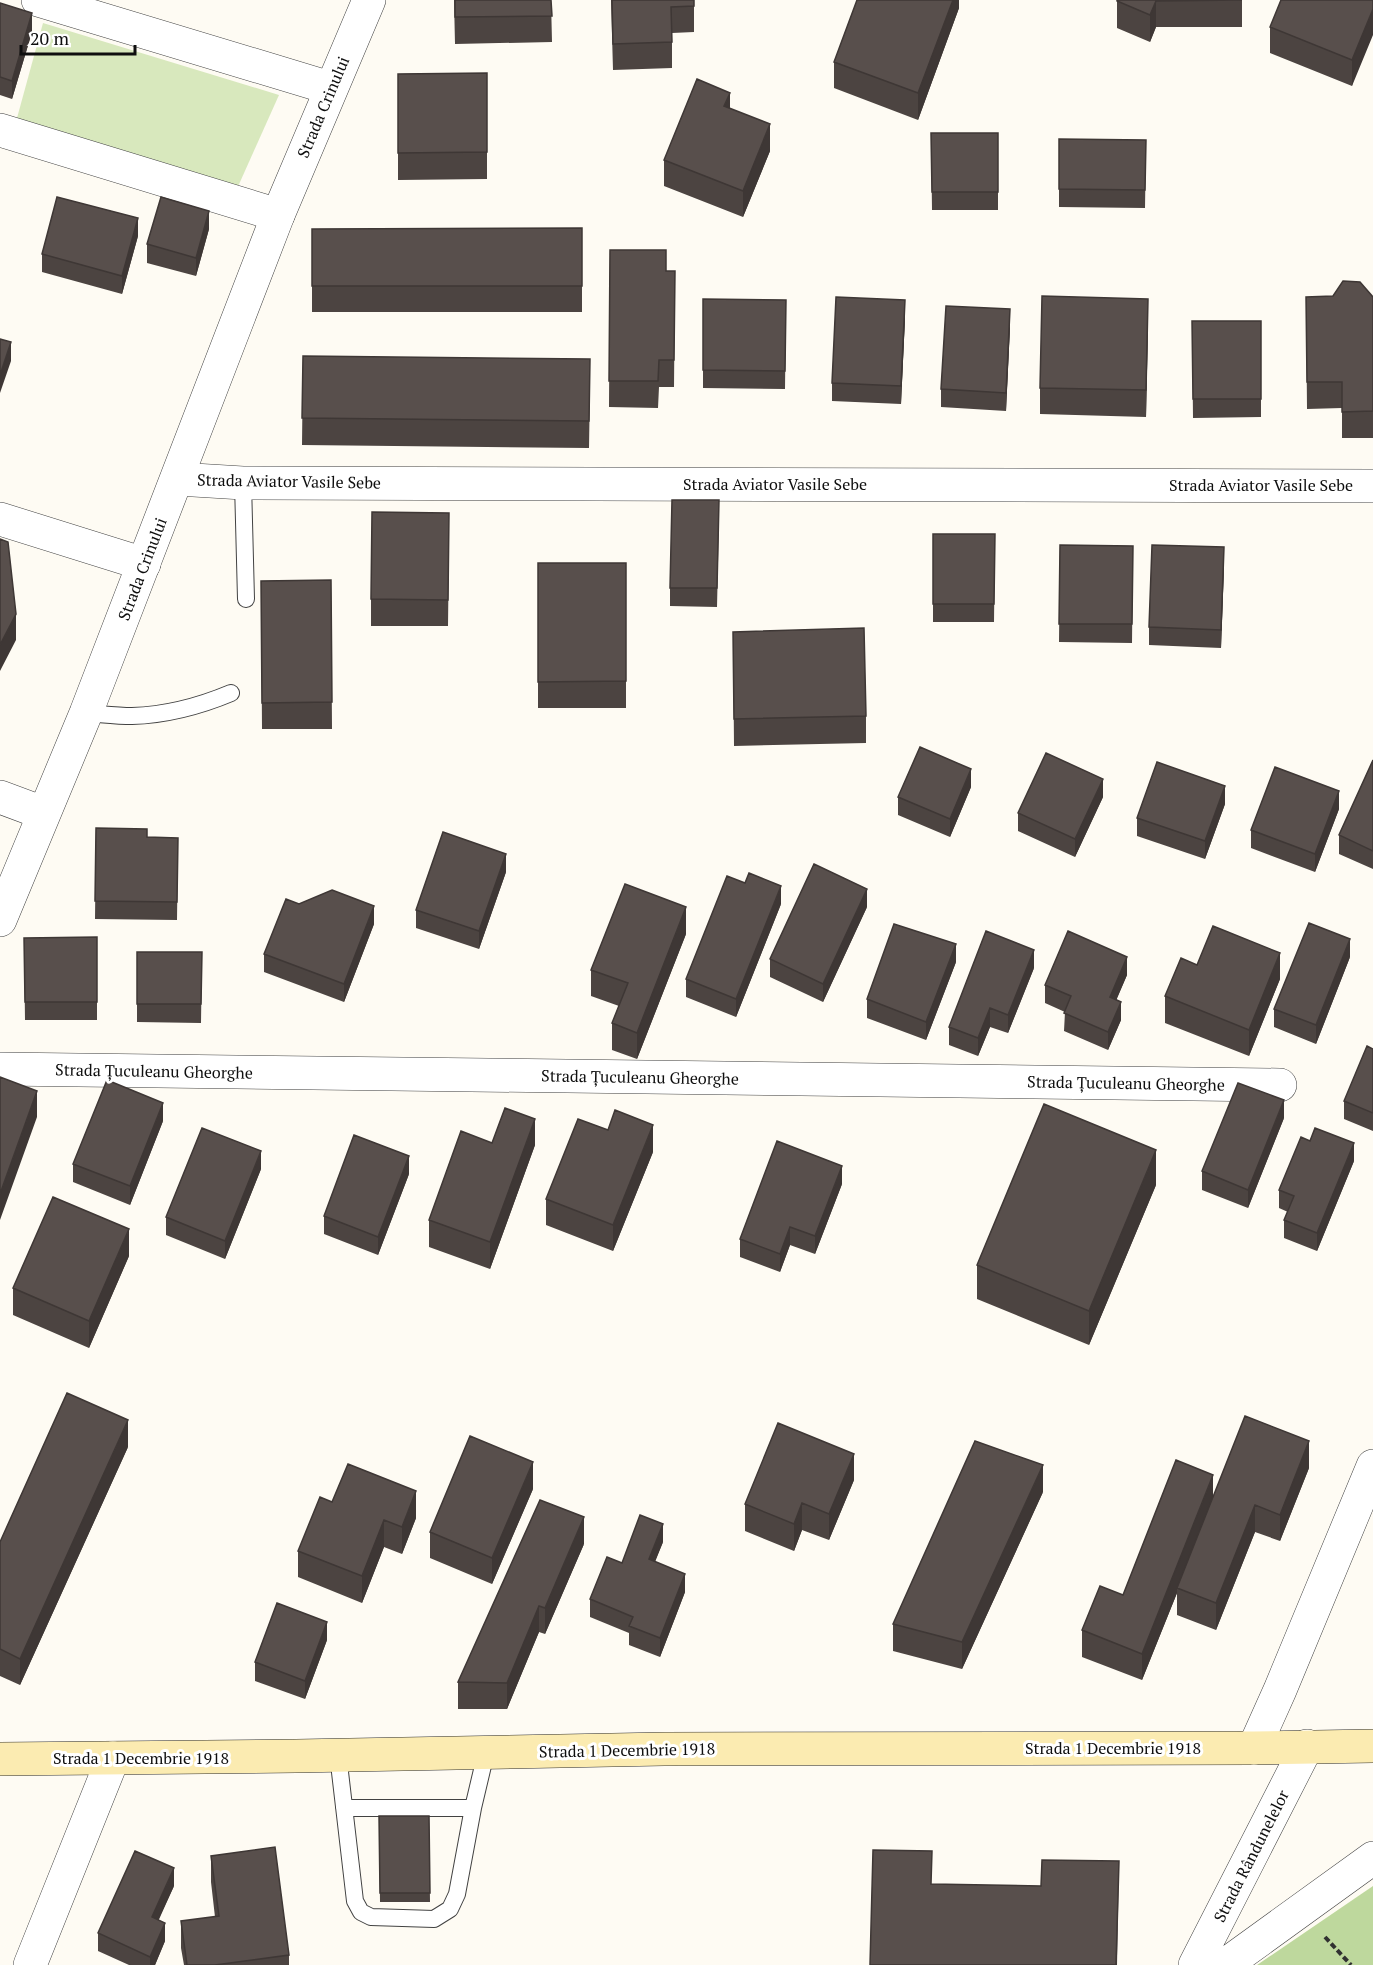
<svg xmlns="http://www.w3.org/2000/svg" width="1373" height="1965" viewBox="0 0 1373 1965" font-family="'PT Serif',serif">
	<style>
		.green { fill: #d8e8bd }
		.forest { fill: #bed89d }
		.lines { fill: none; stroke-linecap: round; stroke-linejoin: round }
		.service-casing { stroke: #424242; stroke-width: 18 }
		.minor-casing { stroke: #424242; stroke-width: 34 }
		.tertiary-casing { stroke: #424242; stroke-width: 34 }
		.secondary-casing { stroke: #313131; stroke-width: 34 }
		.path { stroke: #313131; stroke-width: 4; stroke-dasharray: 6 3; stroke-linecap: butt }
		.service { stroke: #fff; stroke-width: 16 }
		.minor { stroke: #fff; stroke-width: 33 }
		.tertiary { stroke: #fff; stroke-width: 33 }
		.secondary { stroke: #fbebb1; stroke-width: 33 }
		.wall { fill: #4c4441 }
		.shaded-wall { fill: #3e3735 }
		.building { fill: #584f4c; stroke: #3e3735; stroke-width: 1.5 }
		.labels { text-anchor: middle; stroke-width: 6; stroke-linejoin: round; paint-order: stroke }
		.street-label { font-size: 16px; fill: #0f0f0f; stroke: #fff }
	</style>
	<rect width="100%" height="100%" fill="#fefbf3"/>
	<!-- green -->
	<path class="green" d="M43 23 279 95 236 191 17 118Z"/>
	<!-- forest -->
	<path class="forest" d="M1373 1886V1965H1257Z"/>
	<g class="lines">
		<!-- service casing -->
		<g class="service-casing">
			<path id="service" d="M243 483 246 599
				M86 713C101 714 117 716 132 716 166 715 200 706 231 693
				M338 1755 355 1901 361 1912 371 1917 434 1919 450 1909 457 1894 473 1808 486 1753
				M344 1808H473"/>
		</g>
		<!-- minor casing -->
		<g class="minor-casing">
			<path id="minor" d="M38 0 330 88
				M0 130 278 215
				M177 479 243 483 1373 486
				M0 519 144 564
				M0 797 43 813
				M0 1069 1280 1085
				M1254 1748 1280 1690 1373 1466
				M30 1965 113 1758
				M1195 1965 1307 1746
				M1225 1965 1373 1858"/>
		</g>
		<!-- tertiary casing -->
		<g class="tertiary-casing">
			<path id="tertiary" d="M0 920 86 713 278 215 369 0"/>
		</g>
		<!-- secondary casing -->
		<g class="secondary-casing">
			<path id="secondary" d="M0 1759 296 1756 664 1749 1254 1748 1373 1746"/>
		</g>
		<!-- path -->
		<path class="path" d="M1325 1937 1351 1965"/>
		<!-- service -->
		<use href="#service" class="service"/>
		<!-- minor -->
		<use href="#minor" class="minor"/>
		<!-- tertiary -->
		<use href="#tertiary" class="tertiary"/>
		<!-- secondary -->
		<use href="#secondary" class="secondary"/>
	</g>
	<!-- wall -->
	<path class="wall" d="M454 0H551L552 42 455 44Z
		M611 0H694V32L672 33V68L613 70Z
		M959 0V8L918 120 834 88V62Z
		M1242 0V27H1156L1150 42 1117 28V1Z
		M1373 0 1352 86 1270 53V27Z
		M0 3 32 32 12 99 0 95Z
		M487 73V179L398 180V74Z
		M931 133H998V210H932Z
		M1059 139 1146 140 1145 208 1059 207Z
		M770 151 743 217 664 186V160Z
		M582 228V312H312V229Z
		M209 229 196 276 147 263V244Z
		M138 236 122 294 42 272V254Z
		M610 250 666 271H675L674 387H659L658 408 609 407Z
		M1306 297H1373V438H1342V408L1307 409Z
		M703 299 786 300 785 389 703 388Z
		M905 318 901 404 832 401V383Z
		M1192 321H1261V417L1193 418Z
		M1148 325 1146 417 1040 414V388Z
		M1010 327 1006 411 941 407V389Z
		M303 356 590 386 589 448 302 445Z
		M719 518 717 607 670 606V588Z
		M933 534H995L994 622H933Z
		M449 540 448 626H371V599Z
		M1060 545 1133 546 1132 643 1059 642Z
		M538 563H626V708H538Z
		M1224 566 1221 648 1149 645V627Z
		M331 580 332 729H262L261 581Z
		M733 632 866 716V743L734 746Z
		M1373 760V869L1339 854V835Z
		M971 787 950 837 898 815V797Z
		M1103 797 1075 857 1018 831V813Z
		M1225 804 1205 859 1137 836V818Z
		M1339 809 1315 872 1251 848V830Z
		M96 828 147 837 178 838 177 920 95 919Z
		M506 872 479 949 416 928V910Z
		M299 904 374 924 344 1002 264 972V954Z
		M781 904 736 1017 686 997V979Z
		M867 907 823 1002 770 977V959Z
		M686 934 637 1059 612 1050V1023L619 1006 591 996V970Z
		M97 937V1020H25L24 938Z
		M137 952H202L201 1023 137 1022Z
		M1350 957 1316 1044 1274 1027V1009Z
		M956 962 926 1040 867 1018V999Z
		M1197 965 1280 979 1249 1056 1165 1023V996Z
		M1034 968 1008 1033 990 1027 978 1056 949 1045V1027Z
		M1127 975 1116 1000 1121 1020 1108 1050 1064 1031 1065 1012 1045 1003V985Z
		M1373 1049V1131L1344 1119V1101Z
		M1284 1118 1248 1208 1202 1190V1171Z
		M163 1121 130 1205 73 1182V1164Z
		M492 1143 535 1145 490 1269 429 1247V1220Z
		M653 1152 613 1251 546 1225V1199Z
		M1354 1161 1317 1251 1284 1238V1220L1288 1212 1279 1208V1190Z
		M261 1169 225 1259 166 1235V1217Z
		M409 1174 378 1255 324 1234V1216Z
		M842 1184 815 1254 790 1245 780 1272 740 1257V1239Z
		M1156 1185 1089 1345 977 1299V1265Z
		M129 1256 89 1348 13 1315V1288Z
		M128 1447 20 1685 0 1676V1542Z
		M1309 1468 1280 1541 1255 1532 1216 1630 1177 1615V1593L1142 1680 1082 1657V1630L1123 1595 1213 1496Z
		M854 1480 829 1540 802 1530 794 1551 745 1531V1504Z
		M533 1489 492 1584 430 1558V1532Z
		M1043 1492 962 1669 893 1651V1624Z
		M332 1502 416 1518 402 1554 384 1547 362 1603 298 1577V1551Z
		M663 1542 655 1561 685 1592 660 1657 629 1645V1633L590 1617V1599L622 1563Z
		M584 1544 545 1634 539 1632 507 1709H458V1682Z
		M327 1640 305 1699 255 1681V1662Z
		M379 1816H429L430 1902H380Z
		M211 1856 289 1955V1965H184L181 1948V1921L215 1917 211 1882Z
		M174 1886 158 1920 165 1941 155 1965H129L98 1951V1933Z"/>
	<!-- shaded-wall -->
	<path class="shaded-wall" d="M953 0H959V8L918 120V93Z
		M1156 1V27L1150 42V15Z
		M1373 9V35L1352 86V60Z
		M32 13V32L12 99V81Z
		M730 93V119L724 106Z
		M770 124V151L743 217V191Z
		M209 211V229L196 276V258Z
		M138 218V236L122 294V276Z
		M1148 299V325L1146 417V390Z
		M905 300V318L901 404V386Z
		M1010 309V327L1006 411V393Z
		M11 342V361L0 393V375Z
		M1224 547V566L1221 648V630Z
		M16 614V640L0 671V645Z
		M971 769V787L950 837V819Z
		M1103 779V797L1075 857V839Z
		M1225 786V804L1205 859V841Z
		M1339 791V809L1315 872V854Z
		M506 854V872L479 949V931Z
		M781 886V904L736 1017V999Z
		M867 889V907L823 1002V984Z
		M374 906V924L344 1002V984Z
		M686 907V934L637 1059V1033Z
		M1350 939V957L1316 1044V1025Z
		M956 944V962L926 1040V1022Z
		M1034 950V968L1008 1033V1015Z
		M1280 953V979L1249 1056V1030Z
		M1127 957V975L1110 1015V997Z
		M1121 1002V1020L1108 1050V1032Z
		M990 1008V1027L978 1056V1038Z
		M37 1091V1117L0 1220V1194Z
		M1284 1100V1118L1248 1208V1190Z
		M163 1103V1121L130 1205V1186Z
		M535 1119V1145L490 1269V1242Z
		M653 1125V1152L613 1251V1225Z
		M1354 1143V1161L1317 1251V1233Z
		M1156 1150V1185L1089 1345V1311Z
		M261 1151V1169L225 1259V1241Z
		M409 1156V1174L378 1255V1237Z
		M842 1166V1184L815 1254V1236Z
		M790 1227V1245L780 1272V1254Z
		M129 1229V1256L89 1348V1321Z
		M128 1420V1447L20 1685V1659Z
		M1309 1441V1468L1280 1541V1515Z
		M854 1454V1480L829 1540V1514Z
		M533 1462V1489L492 1584V1558Z
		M1043 1465V1492L962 1669V1642Z
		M1213 1475V1501L1177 1588V1593L1142 1680V1654Z
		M416 1491V1518L402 1554V1527Z
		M802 1503V1530L794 1551V1524Z
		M1255 1505V1532L1216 1630V1603Z
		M584 1517V1544L545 1634V1608Z
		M384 1520V1547L362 1603V1576Z
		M663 1524V1542L649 1577V1559Z
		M685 1574V1592L660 1657V1638Z
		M539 1606V1632L507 1709V1683Z
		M327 1622V1640L305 1699V1681Z
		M1119 1861 1117 1965H1116Z
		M174 1868V1886L152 1935V1917Z
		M165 1923V1941L155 1965H150V1957Z"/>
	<!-- building -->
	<path class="building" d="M455 0H551L552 16 455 17Z
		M612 0H694V6L671 7 672 42 613 44Z
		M857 0H953L918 93 834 62Z
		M1117 0H1242L1156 1 1150 15 1117 1Z
		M1281 0H1373V9L1352 60 1270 27Z
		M0 3 32 13 12 81 0 77Z
		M487 73V152L398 153V74Z
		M697 79 730 93 724 106 770 124 743 191 664 160Z
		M931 133H998V192H932Z
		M1059 139 1146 140 1145 190 1059 189Z
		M57 197 138 218 122 276 42 254Z
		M161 197 209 211 196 258 147 244Z
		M582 228V286H312V229Z
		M610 250H666V271H675L674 360H659L658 381H609Z
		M1343 281 1360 282 1373 297V411L1342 412V382H1307L1306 297 1333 296Z
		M1042 296 1148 299 1146 390 1040 388Z
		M836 297 905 300 901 386 832 383Z
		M703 299 786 300 785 371 703 370Z
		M946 306 1010 309 1006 393 941 389Z
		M1192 321H1261V399H1193Z
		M0 339 11 342 0 375Z
		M303 356 590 359 589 421 302 418Z
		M672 500H719L717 588H670Z
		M372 512 449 513 448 600 371 599Z
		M933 534H995L994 604H933Z
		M0 539 8 542 16 614 0 645Z
		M1060 545 1133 546 1132 624H1059Z
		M1152 545 1224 547 1221 630 1149 627Z
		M538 563H626V681L538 682Z
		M331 580 332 702 262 703 261 581Z
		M864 628 866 716 734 719 733 632Z
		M920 747 971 769 950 819 898 797Z
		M1046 753 1103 779 1075 839 1018 813Z
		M1373 760V851L1339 835Z
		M1157 762 1225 786 1205 841 1137 818Z
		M1275 767 1339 791 1315 854 1251 830Z
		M96 828 147 829V837L178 838 177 902 95 901Z
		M443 832 506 854 479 931 416 910Z
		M814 864 867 889 823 984 770 959Z
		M749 873 781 886 736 999 686 979 727 876 745 883Z
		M625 884 686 907 637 1033 612 1023 628 983 591 970Z
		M332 890 374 906 344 984 264 954 286 899 299 904Z
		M1309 923 1350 939 1316 1025 1274 1009Z
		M894 924 956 944 926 1022 867 999Z
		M1213 926 1280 953 1249 1030 1165 996 1181 958 1197 965Z
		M986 931 1034 950 1008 1015 990 1008 978 1038 949 1027Z
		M1068 931 1127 957 1110 997 1121 1002 1108 1032 1064 1013 1071 996 1045 985Z
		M97 937V1002H25L24 938Z
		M137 952H202L201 1004H137Z
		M1367 1046 1373 1049V1113L1344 1101Z
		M0 1077 37 1091 0 1194Z
		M107 1080 163 1103 130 1186 73 1164Z
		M1238 1083 1284 1100 1248 1190 1202 1171Z
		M1044 1104 1156 1150 1089 1311 977 1265Z
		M505 1108 535 1119 490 1242 429 1220 461 1131 492 1143Z
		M615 1110 653 1125 613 1225 546 1199 578 1119 608 1130Z
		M202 1128 261 1151 225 1241 166 1217Z
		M1315 1128 1354 1143 1317 1233 1284 1220 1294 1196 1279 1190 1301 1137 1310 1141Z
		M354 1135 409 1156 378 1237 324 1216Z
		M777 1141 842 1166 815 1236 790 1227 780 1254 740 1239Z
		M53 1197 129 1229 89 1321 13 1288Z
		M67 1393 128 1420 20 1659 0 1649V1542Z
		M1245 1416 1309 1441 1280 1515 1255 1505 1216 1603 1177 1588Z
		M778 1423 854 1454 829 1514 802 1503 794 1524 745 1504Z
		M470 1436 533 1462 492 1558 430 1532Z
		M975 1441 1043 1465 962 1642 893 1624Z
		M1176 1460 1213 1475 1142 1654 1082 1630 1100 1586 1123 1595Z
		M348 1464 416 1491 402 1527 384 1520 362 1576 298 1551 320 1497 332 1502Z
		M540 1500 584 1517 545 1608 539 1606 507 1683 458 1682Z
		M640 1515 663 1524 649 1559 685 1574 660 1638 629 1626 633 1617 590 1599 607 1557 622 1563Z
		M277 1603 327 1622 305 1681 255 1662Z
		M379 1816H429L430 1893H380Z
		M275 1847 289 1955 215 1965H187L181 1921 219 1916 211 1856Z
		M873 1850 932 1851 931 1884 1041 1886 1042 1860 1119 1861 1116 1965H870Z
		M135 1851 174 1868 152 1917 165 1923 150 1957 98 1933Z"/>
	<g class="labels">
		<!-- street labels -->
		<g class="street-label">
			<text transform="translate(323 107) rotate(-67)" y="6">Strada Crinului</text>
			<text transform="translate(289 481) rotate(1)" y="6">Strada Aviator Vasile Sebe</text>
			<text x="775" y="490">Strada Aviator Vasile Sebe</text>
			<text x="1261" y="491">Strada Aviator Vasile Sebe</text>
			<text transform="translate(142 569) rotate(-69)" y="6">Strada Crinului</text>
			<text transform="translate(154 1071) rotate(1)" y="6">Strada Țuculeanu Gheorghe</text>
			<text transform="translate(640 1077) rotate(1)" y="6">Strada Țuculeanu Gheorghe</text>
			<text transform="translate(1126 1083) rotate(1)" y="6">Strada Țuculeanu Gheorghe</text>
			<text x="1113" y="1754">Strada 1 Decembrie 1918</text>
			<text transform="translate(627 1750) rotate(-1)" y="6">Strada 1 Decembrie 1918</text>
			<text x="141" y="1764">Strada 1 Decembrie 1918</text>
			<text transform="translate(1251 1856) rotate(-63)" y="6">Strada Rândunelelor</text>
		</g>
	</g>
	<!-- scale -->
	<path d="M21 45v9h114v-9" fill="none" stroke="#0f0f0f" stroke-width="3"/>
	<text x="30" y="45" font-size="18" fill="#0f0f0f" stroke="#ffffff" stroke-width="4.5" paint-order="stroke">20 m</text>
</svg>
